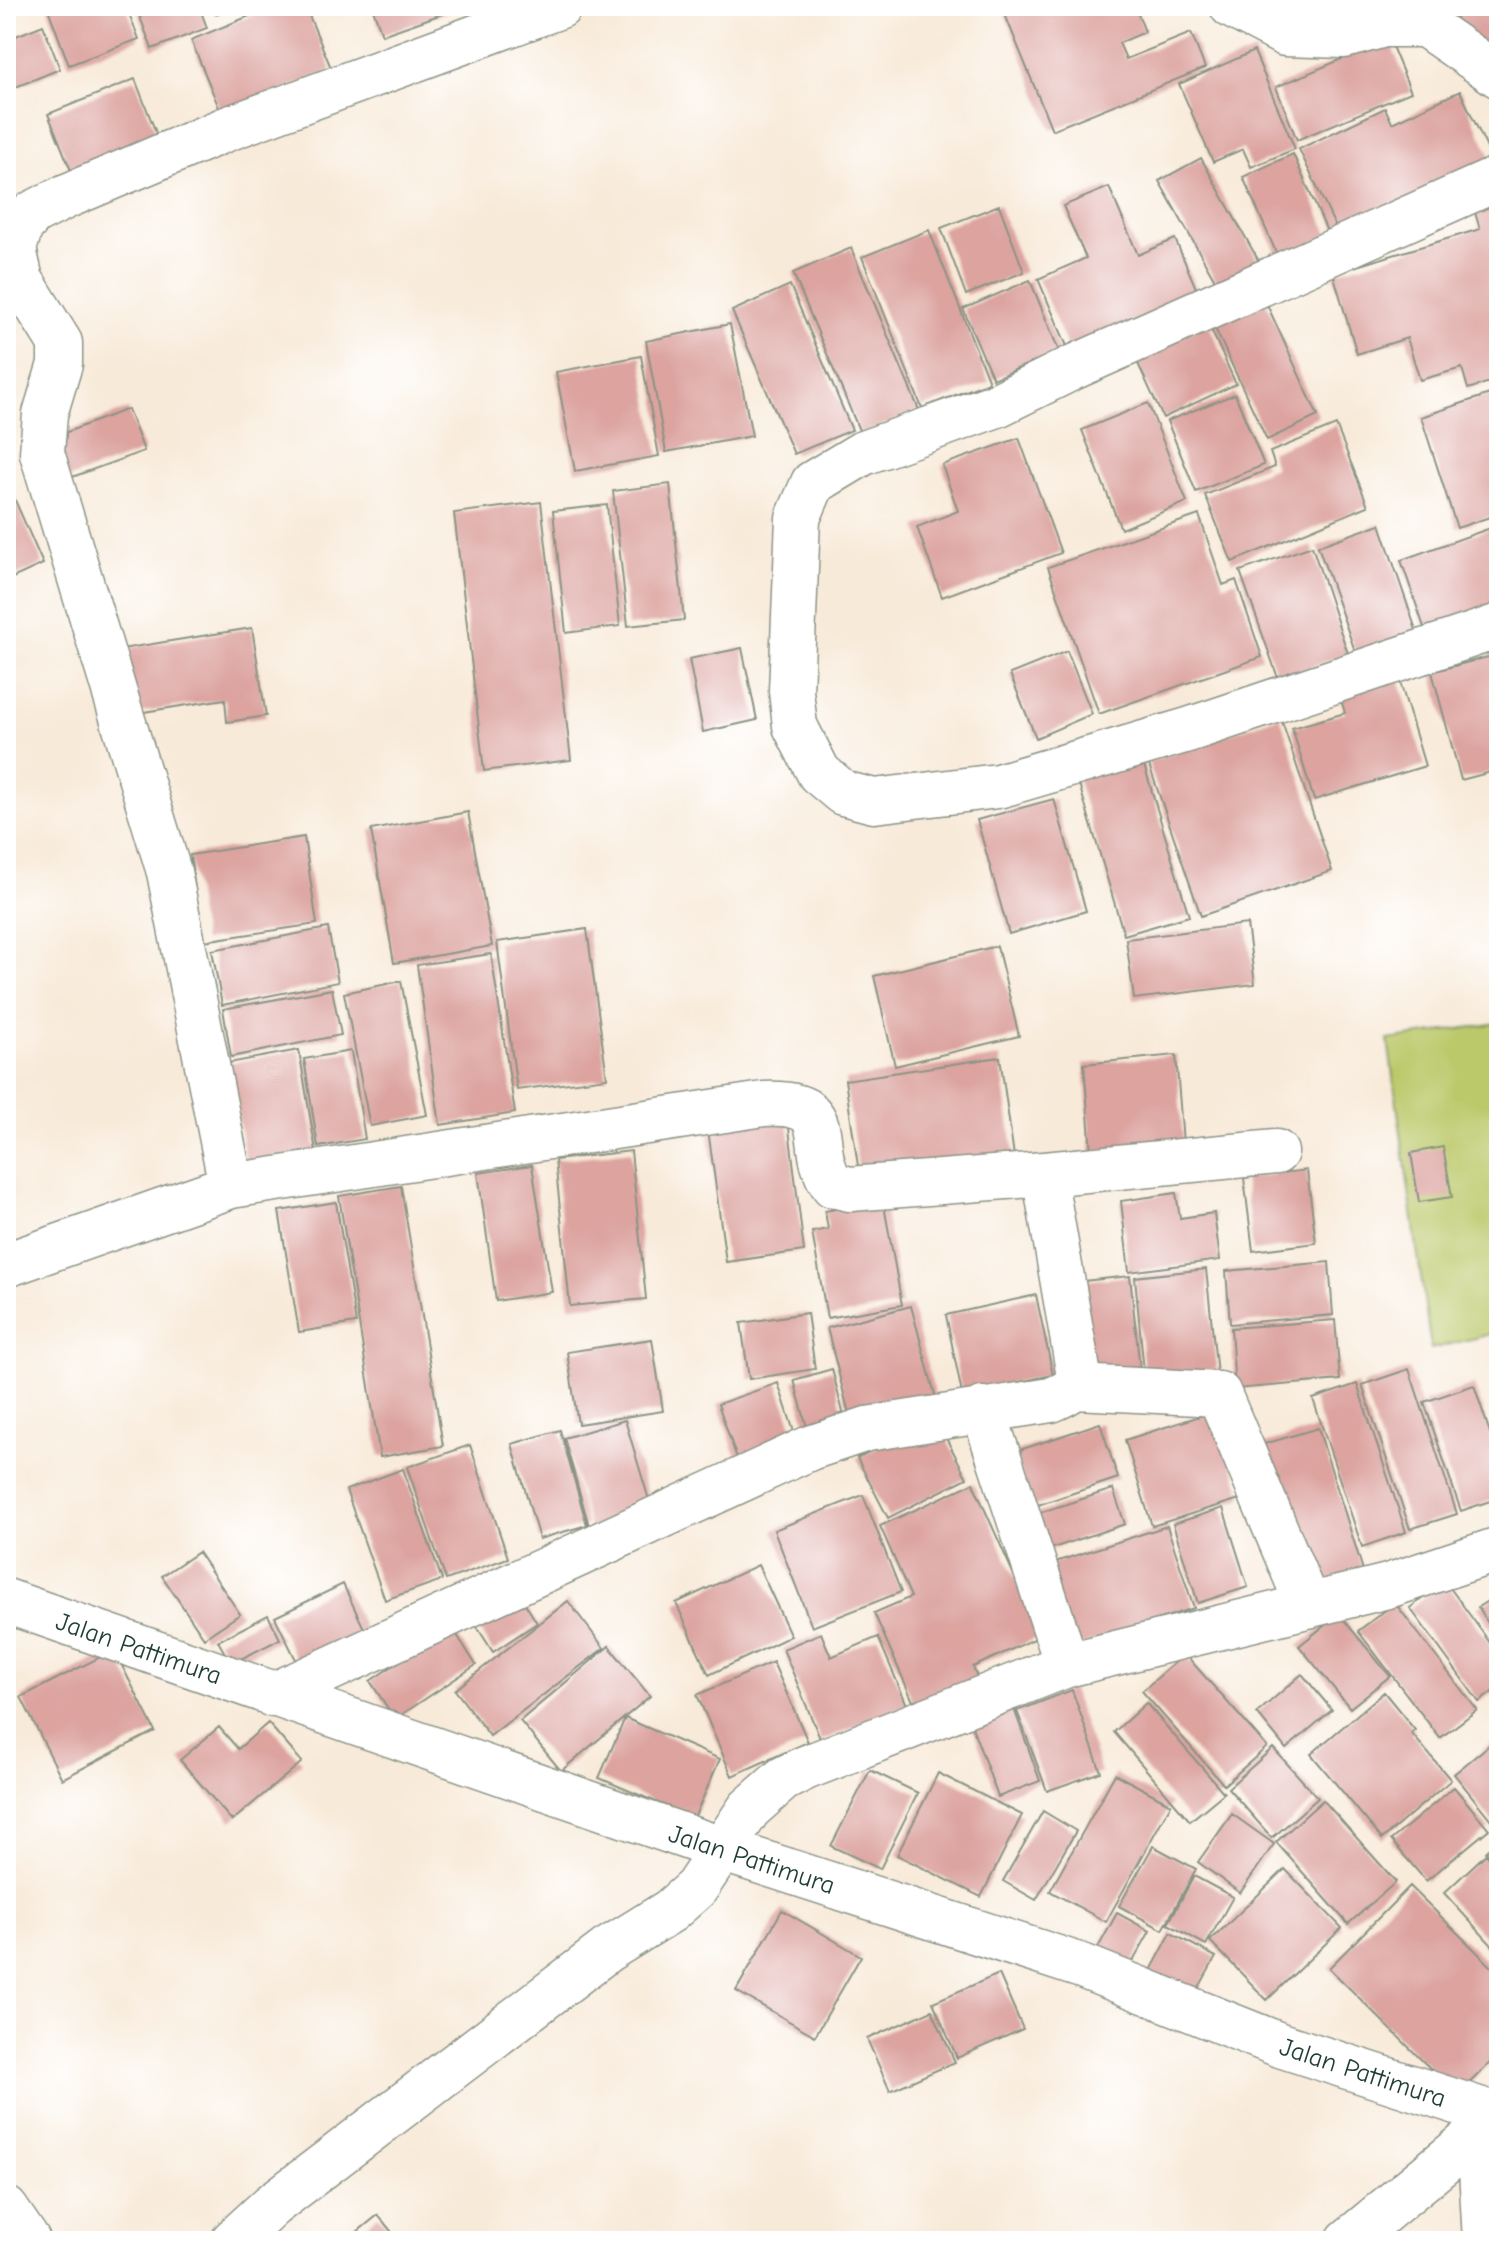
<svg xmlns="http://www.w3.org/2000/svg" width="1505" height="2247" viewBox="0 0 1505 2247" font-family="'Comic Neue',sans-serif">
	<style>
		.green { fill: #bcc96a; stroke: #6e834f; stroke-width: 2 }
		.building { fill: #dca39f }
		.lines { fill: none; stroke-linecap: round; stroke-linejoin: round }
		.minor-casing { stroke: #8c9486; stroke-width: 47 }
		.tertiary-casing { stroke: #8c9486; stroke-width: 47 }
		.minor { stroke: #fff; stroke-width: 44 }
		.tertiary { stroke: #fff; stroke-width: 44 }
		.labels { text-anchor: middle; stroke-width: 7; stroke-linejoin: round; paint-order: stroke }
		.street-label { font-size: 26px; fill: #1f3d34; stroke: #fff }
	</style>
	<rect width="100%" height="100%" fill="#fff"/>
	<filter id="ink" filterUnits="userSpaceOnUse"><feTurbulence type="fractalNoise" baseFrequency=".0125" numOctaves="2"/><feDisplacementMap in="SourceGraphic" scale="16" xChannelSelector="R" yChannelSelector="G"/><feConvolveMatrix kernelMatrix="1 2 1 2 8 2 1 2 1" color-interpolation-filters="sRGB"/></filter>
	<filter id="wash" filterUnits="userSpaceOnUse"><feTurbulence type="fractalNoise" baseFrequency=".006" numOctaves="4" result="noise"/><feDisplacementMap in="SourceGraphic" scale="32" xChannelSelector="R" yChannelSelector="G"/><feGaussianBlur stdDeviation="1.8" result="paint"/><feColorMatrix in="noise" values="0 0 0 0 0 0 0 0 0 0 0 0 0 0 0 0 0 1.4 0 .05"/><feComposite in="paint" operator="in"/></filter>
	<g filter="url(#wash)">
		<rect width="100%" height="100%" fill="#f8ead9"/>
		<!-- green -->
		<path class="green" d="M1499 1023V1332L1431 1349 1388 1040Z"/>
		<g id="blocks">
			<!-- building -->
			<path class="building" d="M47 6H126L139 39 69 65Z
				M136 6H199L207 28 152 49Z
				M213 6H237V7L215 14Z
				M274 6H305L332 70 222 115 191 40Z
				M372 6H465L382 35Z
				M1019 6H1135L1145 32 1119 43 1126 59 1191 33 1205 68 1052 130 1004 12Z
				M1326 6H1405L1338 35Z
				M1467 6H1499V66L1452 21Z
				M43 25 60 69 6 91V40Z
				M1389 39 1411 92 1297 140 1276 87Z
				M1254 51 1295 149 1251 167 1243 149 1213 162 1179 84Z
				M135 79 160 143 74 178 48 114Z
				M1460 91 1496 167 1342 241 1299 149 1385 108 1392 123Z
				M1293 154 1329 236 1279 259 1243 177Z
				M1201 158 1261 265 1220 289 1159 181Z
				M1109 187 1138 255 1175 239 1199 295 1069 351 1038 279 1086 258 1063 206Z
				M1499 195V379L1468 389 1462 368 1420 380 1407 338 1357 354 1333 273 1480 229 1472 203Z
				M999 205 1024 272 966 295 941 228Z
				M929 230 989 382 922 408 862 257Z
				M851 248 919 410 861 435 793 273Z
				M1030 280 1059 351 993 379 963 309Z
				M790 285 852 430 794 454 732 311Z
				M1264 298 1318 416 1267 440 1212 322Z
				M1208 323 1236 384 1163 418 1135 357Z
				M730 324 752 436 666 452 646 341Z
				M641 356 659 456 575 471 556 372Z
				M1499 391V514L1457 528 1421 417Z
				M1235 394 1264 465 1196 492 1167 421Z
				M1148 403 1187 502 1121 529 1082 430Z
				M128 409 144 451 64 480 48 439Z
				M1336 425 1368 506 1232 562 1205 495 1275 467 1270 452Z
				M1019 438 1061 553 942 597 917 527 958 511 942 465Z
				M670 484 684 620 628 626 613 491Z
				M11 491 43 564 6 581V493Z
				M541 502 571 760 484 771 454 513Z
				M607 505 620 626 566 633 553 511Z
				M1199 515 1223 585 1236 580 1262 657 1099 714 1048 567Z
				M1380 524 1417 633 1356 654 1318 546Z
				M1499 525V611L1427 636 1401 560Z
				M1312 546 1348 654 1278 678 1240 571Z
				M252 628 266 716 227 722 225 699 131 714 121 649Z
				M742 648 757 720 703 732 689 659Z
				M1067 651 1092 714 1036 738 1010 674Z
				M1499 654V770L1461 780 1432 672Z
				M1396 668 1425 766 1314 800 1292 728 1345 713 1337 686Z
				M1280 716 1332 871 1201 916 1148 762Z
				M1141 755 1189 916 1124 935 1076 774Z
				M1054 799 1086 911 1009 934 977 820Z
				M468 812 492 946 394 963 371 830Z
				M304 837 317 924 203 941 190 855Z
				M1247 924 1255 984 1134 999 1126 939Z
				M328 928 338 982 222 1005 212 950Z
				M587 929 607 1078 517 1090 497 942Z
				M997 946 1019 1036 895 1066 874 976Z
				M491 954 515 1113 440 1125 417 965Z
				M401 981 427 1115 370 1126 344 993Z
				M332 989 341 1035 231 1057 223 1009Z
				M299 1050 317 1158 247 1171 229 1063Z
				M351 1051 365 1139 318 1147 304 1059Z
				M1176 1055 1183 1143 1091 1152 1084 1064Z
				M1000 1057 1014 1156 860 1179 845 1080Z
				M787 1112 804 1251 726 1262 707 1122Z
				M1443 1147 1452 1197 1419 1202 1411 1153Z
				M631 1151 646 1299 570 1306 555 1160Z
				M532 1165 552 1292 496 1301 478 1173Z
				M1307 1170 1316 1243 1253 1251 1244 1178Z
				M401 1186 443 1446 380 1457 339 1196Z
				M1176 1193 1180 1218 1214 1213 1220 1260 1129 1272 1121 1201Z
				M883 1200 902 1305 827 1318 812 1232 828 1229 825 1211Z
				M336 1202 356 1323 299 1332 279 1211Z
				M1329 1262 1333 1315 1230 1324 1226 1271Z
				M1206 1269 1217 1374 1145 1383 1135 1277Z
				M1130 1276 1140 1370 1084 1377 1074 1282Z
				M1036 1295 1053 1375 962 1394 946 1315Z
				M911 1306 937 1402 852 1425 827 1328Z
				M807 1313 815 1369 749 1379 741 1323Z
				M1335 1320 1340 1380 1235 1389 1231 1328Z
				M652 1339 663 1411 578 1424 567 1352Z
				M832 1369 847 1428 810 1438 794 1380Z
				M1409 1369 1457 1514 1410 1529 1362 1385Z
				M778 1383 800 1450 741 1470 718 1404Z
				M1357 1384 1406 1532 1362 1547 1313 1399Z
				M1474 1385 1499 1460V1498L1461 1511 1424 1402Z
				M1216 1411 1243 1498 1152 1526 1125 1440Z
				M935 1417 967 1478 888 1518 857 1458Z
				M625 1420 652 1510 590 1529 564 1438Z
				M1100 1423 1118 1478 1032 1507 1014 1452Z
				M1318 1428 1363 1570 1306 1589 1261 1445Z
				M560 1430 587 1525 539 1539 512 1444Z
				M470 1445 508 1558 446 1580 407 1467Z
				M403 1469 442 1580 385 1600 346 1490Z
				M973 1483 1041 1636 973 1667 981 1687 919 1715 874 1613 911 1597 880 1526Z
				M1113 1489 1125 1524 1047 1550 1036 1514Z
				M863 1495 901 1592 812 1627 774 1530Z
				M1223 1508 1248 1587 1198 1603 1173 1524Z
				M1167 1526 1194 1608 1066 1650 1040 1567Z
				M198 1552 240 1614 204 1638 162 1576Z
				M758 1565 791 1636 709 1675 676 1603Z
				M1445 1581 1499 1655V1687L1479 1702 1410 1608Z
				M343 1584 369 1639 301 1670 275 1617Z
				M1499 1594V1641L1478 1607Z
				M521 1597 537 1623 493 1652 476 1625Z
				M568 1601 604 1648 490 1736 455 1690Z
				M1395 1603 1477 1710 1440 1738 1358 1631Z
				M1339 1614 1390 1676 1350 1708 1299 1646Z
				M268 1615 280 1639 231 1664 218 1641Z
				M452 1627 476 1665 395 1719 370 1681Z
				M821 1633 831 1657 878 1637 907 1705 821 1741 783 1649Z
				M609 1646 650 1696 561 1771 520 1721Z
				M114 1650 155 1731 62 1779 21 1697Z
				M1185 1654 1267 1747 1224 1785 1142 1691Z
				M773 1662 808 1742 732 1776 697 1695Z
				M1302 1674 1332 1710 1286 1749 1257 1713Z
				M1072 1690 1101 1772 1047 1791 1017 1711Z
				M1384 1692 1415 1730 1411 1733 1451 1780 1382 1839 1311 1754Z
				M1146 1703 1224 1793 1190 1821 1114 1732Z
				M1013 1706 1040 1781 998 1797 970 1721Z
				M625 1718 720 1759 694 1818 599 1778Z
				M268 1723 302 1762 232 1821 180 1760 219 1727 238 1749Z
				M1499 1737V1830L1454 1774Z
				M1273 1748 1318 1798 1272 1838 1228 1788Z
				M870 1770 918 1793 880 1869 831 1846Z
				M938 1773 1022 1815 981 1897 897 1855Z
				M1115 1774 1171 1804 1106 1922 1050 1891Z
				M1454 1787 1489 1829 1426 1881 1391 1840Z
				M1323 1800 1396 1882 1348 1924 1276 1842Z
				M1043 1811 1076 1831 1036 1900 1003 1881Z
				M1232 1814 1274 1844 1240 1893 1198 1862Z
				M1499 1839V1864L1486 1852Z
				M1153 1846 1196 1869 1163 1930 1119 1906Z
				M1486 1854 1499 1868V1953L1444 1893Z
				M1285 1869 1342 1928 1267 2000 1210 1941Z
				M1194 1876 1233 1897 1206 1945 1168 1924Z
				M1410 1886 1499 1974V2054L1457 2095 1329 1968Z
				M782 1910 861 1956 815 2036 736 1991Z
				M1117 1913 1150 1931 1126 1974 1093 1957Z
				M1171 1933 1216 1957 1192 2000 1148 1976Z
				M999 1974 1023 2029 957 2058 933 2002Z
				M932 2010 955 2062 890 2091 867 2039Z
				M378 2215 399 2241H346Z"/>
		</g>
	</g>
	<g filter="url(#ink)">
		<use href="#blocks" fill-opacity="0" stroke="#8c9486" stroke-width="2"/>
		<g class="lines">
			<!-- minor casing -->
			<g class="minor-casing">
				<path id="minor" d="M1232 6 1285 34 1344 36 1384 25H1425L1499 76
					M1499 178 1072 368 997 405 863 453 813 483 798 518 791 691 795 726 819 773 843 793 874 801 998 786 1188 730 1499 626
					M231 1186 169 872 42 453 45 414 60 364V343L21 280 14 249 21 226 33 213 67 196 224 130 560 6
					M6 1265 231 1186 764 1104C843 1100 804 1146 833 1185L850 1189 1044 1174 1276 1152
					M1076 1387 1219 1394 1308 1606
					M983 1409 1067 1665
					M6 1601 724 1850 1082 1966 1280 2045 1497 2115
					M273 1695 810 1448 867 1429 1051 1400C1065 1394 1074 1391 1079 1376L1044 1174
					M6 2209 28 2241
					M233 2241 272 2205 607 1950 670 1911 696 1888 749 1809 783 1779 805 1768 1067 1665 1388 1586 1499 1549"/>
			</g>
			<!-- tertiary casing -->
			<g class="tertiary-casing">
				<path id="tertiary" d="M1479 2133 1485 2241
					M1348 2241 1479 2133 1499 2113"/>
			</g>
			<!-- minor -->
			<use href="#minor" class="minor"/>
			<!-- tertiary -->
			<use href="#tertiary" class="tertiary"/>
		</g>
	</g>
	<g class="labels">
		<!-- street labels -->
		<g class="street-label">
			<text transform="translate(139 1648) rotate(19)" y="9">Jalan Pattimura</text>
			<text transform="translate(752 1859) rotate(18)" y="9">Jalan Pattimura</text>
			<text transform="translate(1363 2072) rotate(18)" y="9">Jalan Pattimura</text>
		</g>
	</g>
	<!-- margin -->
	<rect width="1505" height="2247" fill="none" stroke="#fff" stroke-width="32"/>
</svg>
